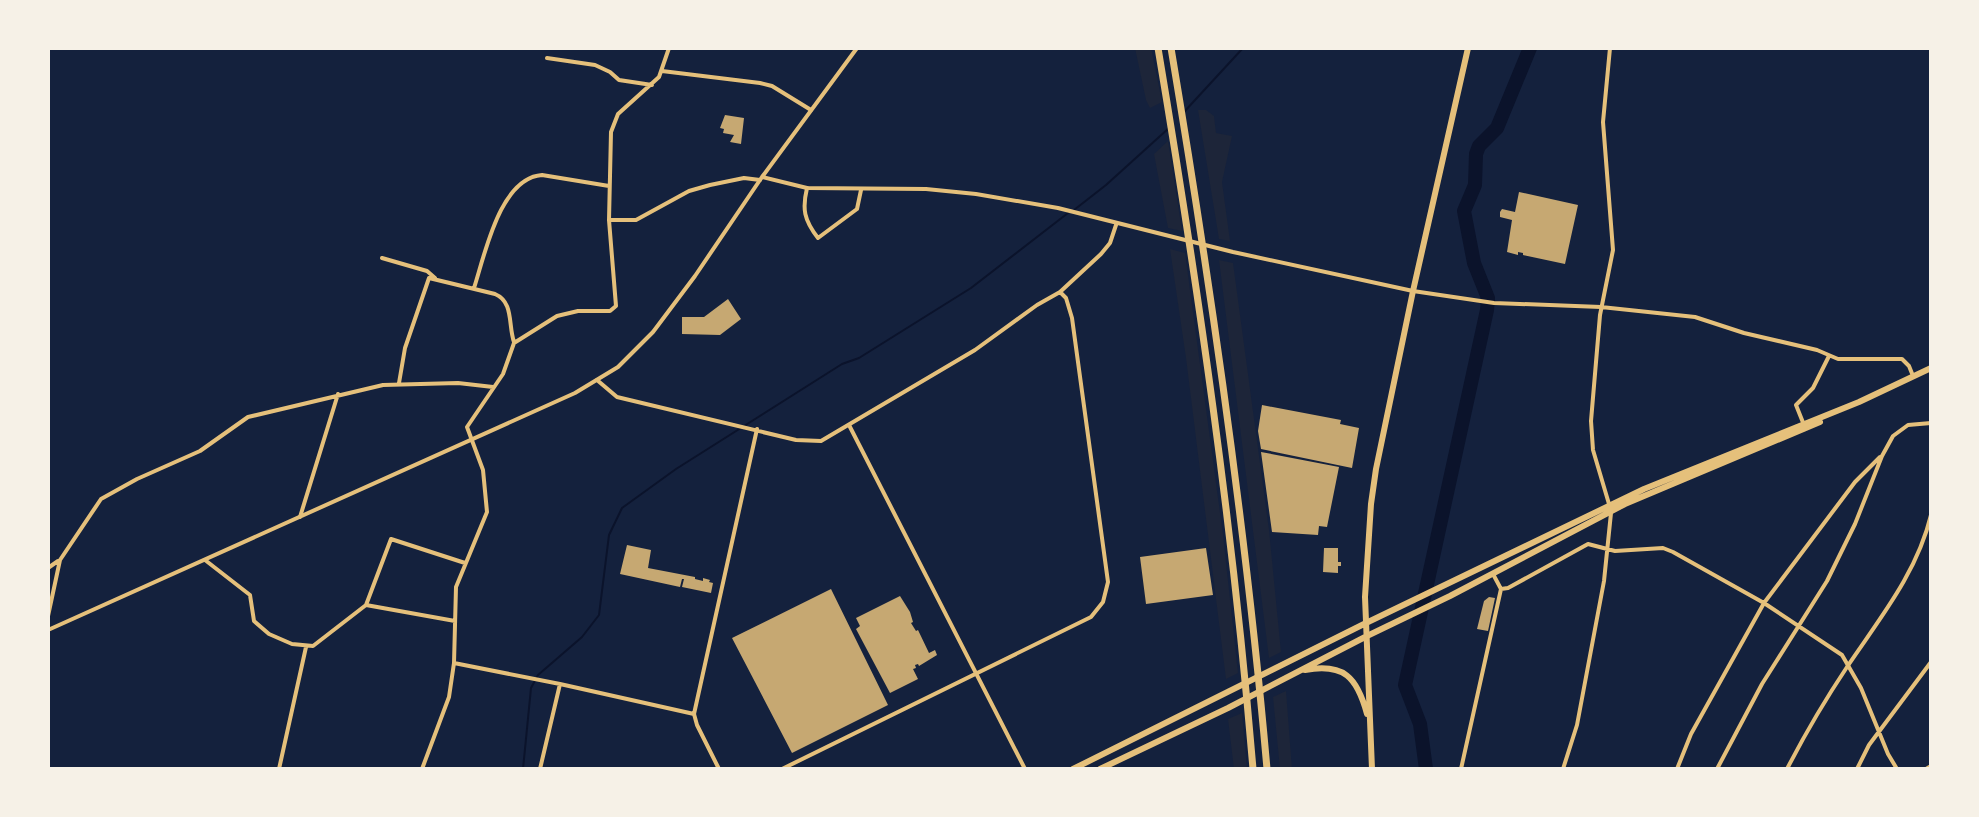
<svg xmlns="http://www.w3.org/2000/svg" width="1979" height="817" viewBox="0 0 1979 817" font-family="Helvetica,sans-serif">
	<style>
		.green { fill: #1d2539 }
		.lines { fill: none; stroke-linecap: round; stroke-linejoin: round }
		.stream { stroke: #0b132b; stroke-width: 2 }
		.river { stroke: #0b132b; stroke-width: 14 }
		.building { fill: #c6a872 }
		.minor { stroke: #e5c07b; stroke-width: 4 }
		.tertiary { stroke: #e5c07b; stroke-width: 4 }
		.primary { stroke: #e5c07b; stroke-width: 6 }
		.trunk { stroke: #e5c07b; stroke-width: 6 }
		.motorway { stroke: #e5c07b; stroke-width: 7 }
	</style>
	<rect width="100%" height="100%" fill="#14213d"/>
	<!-- green -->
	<path class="green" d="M1135 48H1151L1162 102 1150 108 1146 100Z
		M1198 110H1206L1214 116 1216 133 1232 136 1222 182 1230 241 1219 239Z
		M1168 141 1182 231 1168 228 1154 154Z
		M1170 249 1185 253 1223 535 1238 673 1226 679 1186 358Z
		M1219 260 1233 263 1269 530 1281 652 1269 658Z
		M1286 691 1292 769H1280L1273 697Z
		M1242 713 1247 769H1234L1228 719Z"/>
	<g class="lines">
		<!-- stream -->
		<path class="stream" d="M1184 112 1243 48
			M1074 210 1106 185 1169 128
			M523 769 531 688 538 675 582 637 599 615 609 535 622 508 676 469 842 364 859 358 971 288 1068 213"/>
		<!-- river -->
		<path class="river" d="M1426 769 1420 724 1405 685 1487 310 1488 298 1474 263 1464 211 1475 185 1476 154 1479 146 1497 128 1530 48"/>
	</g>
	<!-- building -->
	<path class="building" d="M725 115 744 118 741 144 730 142 734 135 723 133 724 129 720 128Z
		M1519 192 1578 205 1565 264 1523 255V253L1518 252V255L1507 252 1512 220 1500 217V212L1502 209 1515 212Z
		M728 299 741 319 720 335 682 334V317H704Z
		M1262 405 1341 420 1340 424 1359 428 1352 468 1261 449 1258 431Z
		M1261 452 1339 467 1327 527 1319 526 1318 535 1272 532Z
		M627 545 651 550 648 568 695 577V579L703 581V578L710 580 709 582 713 583 711 593 682 587 684 579H682L680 587 620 574Z
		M1206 548 1213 595 1146 604 1140 557Z
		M1324 548H1338V562H1341V566H1338V573L1323 572Z
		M831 589 888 705 792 753 732 638Z
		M900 596 910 612 913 622 911 623 916 631 918 630 929 653 935 650 937 655 919 666 918 664 915 665 916 668 913 669 918 679 890 693 856 629 860 626 856 618Z
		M1489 597 1495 598 1488 631 1477 629 1484 601Z"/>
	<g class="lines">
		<!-- minor -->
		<path class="minor" d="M547 58 595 65 610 72 619 80 652 85
			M662 71 760 83 772 86 811 110
			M807 188C802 209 804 220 818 238L857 209 861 190
			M609 220H636L689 191 710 185 744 178 760 180
			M382 258 427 271 435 278
			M474 288C485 254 500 178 542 175L609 186
			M1601 307 1695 317 1744 333 1817 350 1838 359H1902L1909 366 1913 376
			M597 380 617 397 796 440 821 441 975 350 1037 305 1060 292 1101 254 1110 243 1116 225
			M399 383 405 348 429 278 495 294C514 302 508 325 514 342
			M1804 425 1796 405 1813 388 1829 356
			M1609 504 1593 450 1591 421 1600 315 1613 250 1603 122 1610 48
			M300 517 338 394
			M205 560 250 595 254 621 269 634 292 644 313 646 366 605 391 539 465 563
			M48 568 58 561
			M1493 574 1501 589 1508 588 1588 544 1615 551 1663 548 1673 552 1764 603 1842 655 1861 688 1888 754 1897 769
			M366 605 455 621
			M48 616 60 560 101 499 137 479 200 451 248 417 383 385 458 383 493 387
			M454 663 560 684 540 769
			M560 684 694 714
			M279 769 306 647
			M422 769 449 697 454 663 456 587 487 512 483 470 467 427 503 374 514 343 557 316 578 311H610L616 306 609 220 611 132 618 114 659 77 669 48
			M719 769 697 725 694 714 757 429
			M782 769 1091 617 1103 602 1108 582 1072 318 1066 298 1060 292
			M1461 769 1501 589
			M1563 769 1577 725 1604 581 1611 513
			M1677 769 1691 734 1764 603 1855 482 1880 457
			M1717 769 1762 684 1827 581 1855 524 1882 456 1893 436 1908 425 1931 423
			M1857 769 1869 745 1931 662
			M1926 769 1931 766"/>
		<!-- tertiary -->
		<path class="tertiary" d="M762 177 807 188 926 189 976 194 1058 208 1233 252 1413 291 1494 303 1601 307
			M849 425 1025 769
			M48 630 575 393 618 367 653 332 695 276 762 177 857 48
			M1787 769C1805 734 1825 700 1847 667 1880 618 1917 573 1931 515"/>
		<!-- primary -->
		<path class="primary" d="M1366 623 1644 489 1859 402 1931 368
			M1367 636 1450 596 1625 504 1820 422"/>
		<!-- trunk -->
		<path class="trunk" d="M1305 670C1344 663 1357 677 1367 714
			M1073 769 1366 623
			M1100 769 1228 708 1367 636
			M1372 769 1365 597 1371 504 1376 469 1413 291 1468 48"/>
		<!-- motorway -->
		<path class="motorway" d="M1158 48C1198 287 1233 527 1253 769
			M1171 48C1211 287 1246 527 1267 769"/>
	</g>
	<!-- border -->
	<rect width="1979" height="817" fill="none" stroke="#f6f1e7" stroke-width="100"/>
</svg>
